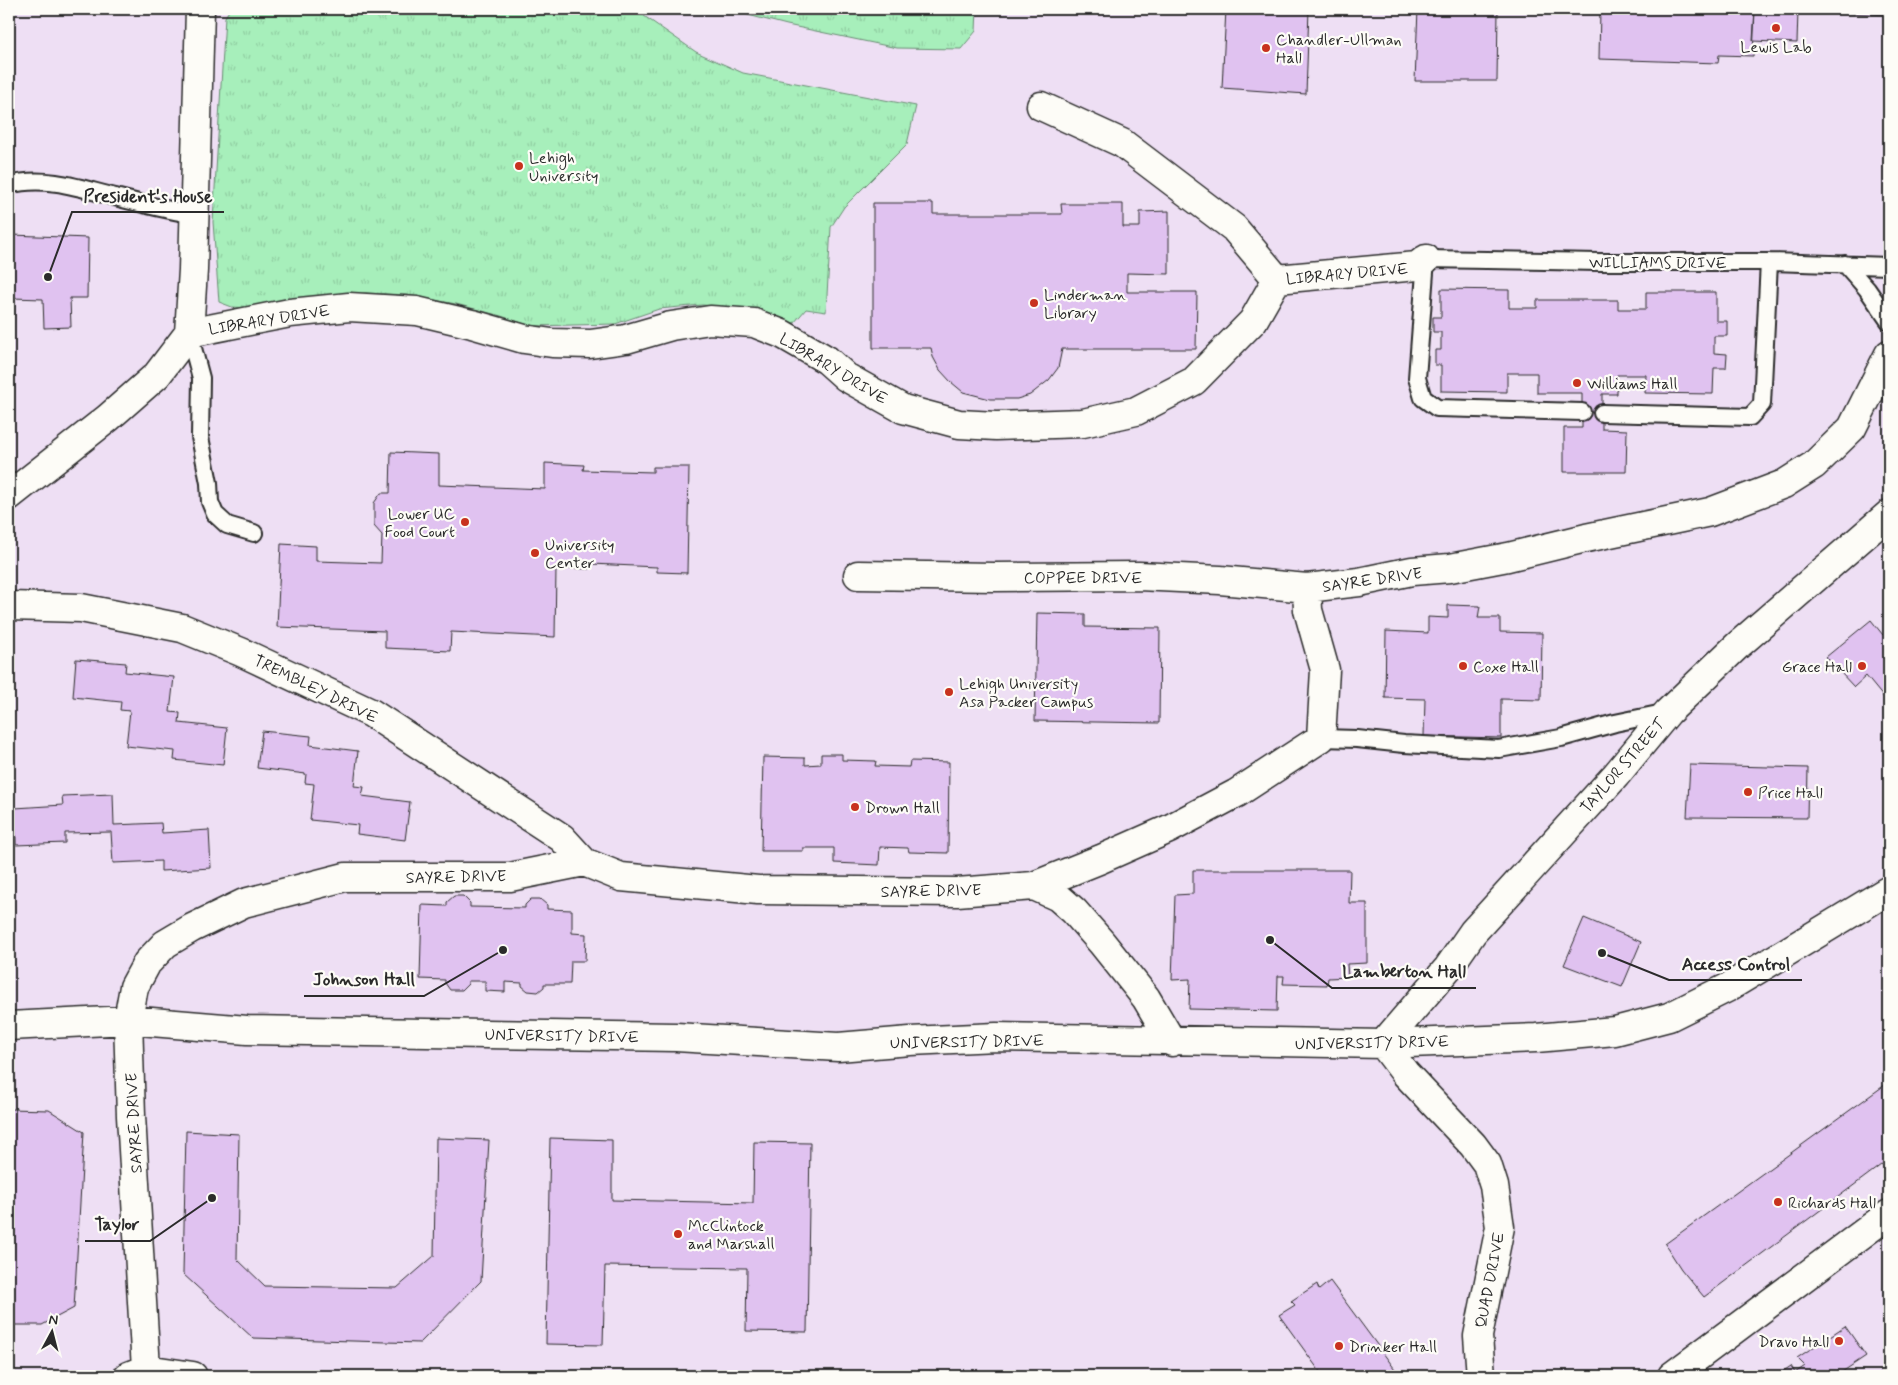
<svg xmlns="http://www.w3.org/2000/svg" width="1898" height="1385" viewBox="0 0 1898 1385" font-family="Mynerve,sans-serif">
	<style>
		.built { fill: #eedff4 }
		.grass { fill: url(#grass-tufts); stroke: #698d73 }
		.building { fill: #e0c2f0; stroke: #2b2b2b }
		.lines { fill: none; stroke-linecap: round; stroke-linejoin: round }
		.lane-casing { stroke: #2b2b2b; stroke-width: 20 }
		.street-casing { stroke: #2b2b2b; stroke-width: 31 }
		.lane { stroke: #fdfcf7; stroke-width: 16 }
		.street { stroke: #fdfcf7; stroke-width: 28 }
		.poi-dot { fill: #c8321e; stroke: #fdfcf7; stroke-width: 2 }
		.labels { text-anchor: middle; stroke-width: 4.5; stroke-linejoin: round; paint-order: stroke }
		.poi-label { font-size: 16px; fill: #2b2b2b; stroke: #fdfcf7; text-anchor: start }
		.street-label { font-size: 16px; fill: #2b2b2b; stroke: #fdfcf7 }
		.leader { fill: none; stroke: #2b2b2b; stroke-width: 2 }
		.callout-dot { fill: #2b2b2b; stroke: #fdfcf7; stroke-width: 2 }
		.callout-label { font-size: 18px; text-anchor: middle; font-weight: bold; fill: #2b2b2b; stroke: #fdfcf7; stroke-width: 4.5; stroke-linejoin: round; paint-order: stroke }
	</style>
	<defs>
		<pattern id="grass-tufts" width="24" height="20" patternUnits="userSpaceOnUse" patternTransform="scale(1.25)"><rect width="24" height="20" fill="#a7efbb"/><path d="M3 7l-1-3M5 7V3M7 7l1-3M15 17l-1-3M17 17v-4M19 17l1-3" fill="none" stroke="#90cda1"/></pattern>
	</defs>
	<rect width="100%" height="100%" fill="#f4ebf5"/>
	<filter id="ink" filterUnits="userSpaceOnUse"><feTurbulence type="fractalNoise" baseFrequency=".02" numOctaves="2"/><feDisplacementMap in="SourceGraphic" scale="10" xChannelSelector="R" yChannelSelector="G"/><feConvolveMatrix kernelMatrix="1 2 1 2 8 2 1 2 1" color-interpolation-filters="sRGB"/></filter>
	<g filter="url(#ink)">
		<!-- built -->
		<path class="built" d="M9 9H1889V1376H9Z"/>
		<!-- grass -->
		<path class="grass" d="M230 9H634L696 52 743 73 916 106 907 144 844 207 831 227 826 312 806 309 794 323 737 308 702 305 659 309 615 324 531 326 501 316 456 304 407 295 365 293 285 300 249 308 232 307 219 302 213 222 225 17Z
			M733 9H977L976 31 961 49 897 48 787 25 740 13Z"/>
		<!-- building -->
		<path class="building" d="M1226 9H1309L1306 94 1222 88Z
			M1418 9H1498L1497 81H1415Z
			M1600 9H1755L1753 56 1719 55 1718 63 1599 59Z
			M1755 9H1889V15L1798 11 1797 43 1753 41Z
			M873 203H933V214H1062L1061 204H1123V227H1140V212L1169 211V274L1127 273V292H1197L1196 349H1062L1058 368 1049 380 1030 395 1017 399H990L963 392 951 382 940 370 933 357 931 348H873Z
			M12 235 88 238 87 298H70L71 327 44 328 43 299 12 298V289H9V264H13Z
			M1441 289 1509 290V308H1537V300H1618V309H1646V292H1716V321H1727V336H1714V353L1727 354 1726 368H1714L1713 394 1645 393 1646 375H1617V394H1602V429L1627 430 1626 472H1564V428H1582V393H1537V373H1507V392L1441 391V365H1435V350H1441V332H1433V317H1441Z
			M391 452 439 454V485L545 489V463L584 465 583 470 653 472V467H689L687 573 657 572V567L591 564 590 569 556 568 555 637 451 632 450 651 385 648V631L277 627 281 544 316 546V561L381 563 382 535 374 526V503L381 493H390Z
			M1448 605 1480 606 1478 618H1500V632L1542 633 1541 700 1501 699V738L1424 736 1425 699 1385 698 1386 631 1428 633V617L1448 618Z
			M1037 613 1085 614V627L1160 628 1159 723 1035 721Z
			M1871 620 1883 635 1889 629V704L1866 676 1854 687 1826 657Z
			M76 659 126 663 125 672 174 677 170 712 180 713 179 723 227 728 223 765 174 760 175 751 126 746 130 711 120 710 121 702 73 697Z
			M262 731 311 736 310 745 358 751 354 786 364 787 362 796 410 802 405 840 357 834 358 825 310 820 314 784 305 783 306 774 257 768Z
			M821 754H842V760L876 761 875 766 909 767 910 761 949 762 948 853 909 852 908 848 880 847 879 865 834 863V848H803V851H761L763 757 805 758V765L821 764Z
			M1690 765 1808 768 1807 818 1687 817Z
			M113 794 114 825 161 823 162 833 209 830 211 868 161 871V861L113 863 111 832 65 833V843L16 845 15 808 63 805 62 796Z
			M1193 870H1350L1349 903H1367V963L1347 964 1348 977 1328 978 1327 985 1283 984 1284 976H1278L1277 1011 1189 1009 1190 979 1172 980 1175 895 1193 894Z
			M454 896H463L470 903V907L525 908V905L531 899H540L547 905V909L572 910V933L586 934 585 961H571L570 984H544V987L538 992 528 991 522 986V983L505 982V992L485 991V981H468V984L462 990H450L445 983V980L420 979 422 905 447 906V902Z
			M1584 918 1641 942 1622 987 1564 965Z
			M1889 1082V1159L1704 1297 1681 1269 1665 1244Z
			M9 1109 49 1110 84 1132 74 1308 42 1325H9Z
			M186 1131 239 1134 237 1259 265 1286 397 1288 434 1256 436 1138 489 1140 481 1281 420 1343 253 1338 183 1274Z
			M550 1138 612 1140V1200L753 1203 754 1142 810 1143 807 1332 746 1331 747 1268 605 1266 603 1345 546 1344Z
			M1330 1281 1400 1376H1323L1279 1315 1295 1305 1291 1301 1317 1284 1319 1290Z
			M1845 1326 1866 1356 1836 1376H1776L1791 1366 1795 1373 1805 1366 1797 1358Z"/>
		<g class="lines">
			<!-- lane casing -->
			<g class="lane-casing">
				<path id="lane" d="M9 185C44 175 81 188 115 197 142 204 168 210 195 215
					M1845 264 1867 289 1889 321
					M189 333 201 378 200 437 209 483 210 502 215 514 227 525 254 533
					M1582 412 1437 408 1423 398 1417 378 1426 259 1599 262H1769L1889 266
					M1602 413 1750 417 1762 404 1769 262
					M1321 738 1357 739 1404 744 1499 749 1561 738 1615 723 1668 712"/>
			</g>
			<!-- street casing -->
			<g class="street-casing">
				<path id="street" d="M1041 106 1122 143 1234 228 1277 279
					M189 333 290 313 349 307 417 311 472 324 524 339 552 343 590 344 626 339 671 326 710 320 754 323 782 334 827 360 846 377 903 409 959 424 996 426 1083 423 1136 411 1194 381 1253 321 1277 279 1417 266 1426 259
					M9 496 108 418 157 375 189 333 193 270 200 9
					M858 575 995 577 1139 576 1220 580 1307 588 1359 582 1412 571 1450 568 1508 557 1586 538 1710 512 1784 484 1814 465 1852 428 1889 354
					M9 606 81 608 182 628 241 652 371 713 562 838 584 862
					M1034 886 1058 897 1074 911 1102 943 1146 998 1172 1042
					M9 1026 128 1020 247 1030 676 1037 838 1047 910 1041 996 1037 1383 1044 1536 1038 1615 1031 1669 1017 1727 988 1889 890
					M1383 1044 1448 968 1473 932 1616 775 1668 712 1737 646 1889 514
					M1383 1044 1405 1073 1473 1145 1487 1164 1494 1186 1500 1227 1478 1336 1481 1376
					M146 1369 193 1376
					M128 1376 146 1369 131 1116 128 1020 134 987 147 963 165 944 192 928 244 903 345 877H510L584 862 621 877 758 890 957 892 1034 886 1101 859 1169 829 1237 793 1321 738 1325 670 1308 610 1307 588
					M1672 1376 1889 1214"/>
			</g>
			<!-- lane -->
			<use href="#lane" class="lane"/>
			<!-- street -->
			<use href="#street" class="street"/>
		</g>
	</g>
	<!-- markers -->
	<g class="poi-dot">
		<circle cx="1776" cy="28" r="5"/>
		<circle cx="1266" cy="48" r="5"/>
		<circle cx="519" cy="166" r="5"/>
		<circle cx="1034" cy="303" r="5"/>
		<circle cx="1577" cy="383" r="5"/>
		<circle cx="465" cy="522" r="5"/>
		<circle cx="535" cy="553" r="5"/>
		<circle cx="1463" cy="666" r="5"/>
		<circle cx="1862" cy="666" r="5"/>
		<circle cx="949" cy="692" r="5"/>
		<circle cx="1748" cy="792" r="5"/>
		<circle cx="855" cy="807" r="5"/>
		<circle cx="1778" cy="1202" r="5"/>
		<circle cx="678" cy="1234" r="5"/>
		<circle cx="1839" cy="1341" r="5"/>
		<circle cx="1339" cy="1346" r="5"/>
	</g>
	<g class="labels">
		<!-- poi labels -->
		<g class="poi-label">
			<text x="1276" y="45">Chandler-Ullman<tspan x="1276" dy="18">Hall</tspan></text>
			<text x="1776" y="52" text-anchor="middle">Lewis Lab</text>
			<text x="529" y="163">Lehigh<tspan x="529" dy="18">University</tspan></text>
			<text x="1044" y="300">Linderman<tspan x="1044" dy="18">Library</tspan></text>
			<text x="1587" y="389">Williams Hall</text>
			<text x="455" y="519" text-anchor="end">Lower UC<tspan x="455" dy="18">Food Court</tspan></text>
			<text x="545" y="550">University<tspan x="545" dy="18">Center</tspan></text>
			<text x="1473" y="672">Coxe Hall</text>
			<text x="1852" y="672" text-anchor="end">Grace Hall</text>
			<text x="959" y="689">Lehigh University<tspan x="959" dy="18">Asa Packer Campus</tspan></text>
			<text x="1758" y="798">Price Hall</text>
			<text x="865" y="813">Drown Hall</text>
			<text x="1788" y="1208">Richards Hall</text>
			<text x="688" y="1231">McClintock<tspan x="688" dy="18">and Marshall</tspan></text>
			<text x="1829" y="1347" text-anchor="end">Dravo Hall</text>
			<text x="1349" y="1352">Drinker Hall</text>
		</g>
		<!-- street labels -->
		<g class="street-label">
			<text x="1658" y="268">WILLIAMS DRIVE</text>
			<text transform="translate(1347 273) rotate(-5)" y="6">LIBRARY DRIVE</text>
			<text transform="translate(269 319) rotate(-9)" y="6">LIBRARY DRIVE</text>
			<text transform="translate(834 368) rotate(31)" y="6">LIBRARY DRIVE</text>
			<text x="1083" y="583">COPPEE DRIVE</text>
			<text transform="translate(1372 579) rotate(-8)" y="6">SAYRE DRIVE</text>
			<text transform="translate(316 688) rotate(26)" y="6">TREMBLEY DRIVE</text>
			<text transform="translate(1622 765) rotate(-49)" y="6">TAYLOR STREET</text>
			<text transform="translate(456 876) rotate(-1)" y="6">SAYRE DRIVE</text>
			<text transform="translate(931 890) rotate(-1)" y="6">SAYRE DRIVE</text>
			<text transform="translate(562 1035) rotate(1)" y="6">UNIVERSITY DRIVE</text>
			<text transform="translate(967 1041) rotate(-1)" y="6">UNIVERSITY DRIVE</text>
			<text transform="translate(1372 1042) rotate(-1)" y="6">UNIVERSITY DRIVE</text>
			<text transform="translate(133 1123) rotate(-93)" y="6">SAYRE DRIVE</text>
			<text transform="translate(1489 1280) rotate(-79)" y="6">QUAD DRIVE</text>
		</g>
	</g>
	<!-- callouts -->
	<path class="leader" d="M48 277L72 212H224M1602 953L1669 980H1802M1270 940L1332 988H1476M503 950L424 996H304M212 1198L150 1241H85"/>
	<g class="callout-dot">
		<circle cx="48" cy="277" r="5"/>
		<circle cx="1602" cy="953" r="5"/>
		<circle cx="1270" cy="940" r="5"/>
		<circle cx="503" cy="950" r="5"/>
		<circle cx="212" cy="1198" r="5"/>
	</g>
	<g class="callout-label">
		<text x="148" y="202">President's House</text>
		<text x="1736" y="970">Access Control</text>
		<text x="1404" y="977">Lamberton Hall</text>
		<text x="364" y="985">Johnson Hall</text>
		<text x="117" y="1230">Taylor</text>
	</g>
	<!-- margin -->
	<rect width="1898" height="1385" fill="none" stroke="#fdfcf7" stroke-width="30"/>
	<rect x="15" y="15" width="1868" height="1355" fill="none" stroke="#2b2b2b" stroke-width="2" filter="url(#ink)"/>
	<!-- north arrow -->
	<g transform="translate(52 1332) rotate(7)" stroke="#fdfcf7" stroke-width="4" paint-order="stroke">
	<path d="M0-4L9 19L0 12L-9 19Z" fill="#2b2b2b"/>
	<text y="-8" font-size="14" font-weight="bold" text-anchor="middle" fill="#2b2b2b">N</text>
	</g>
</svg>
